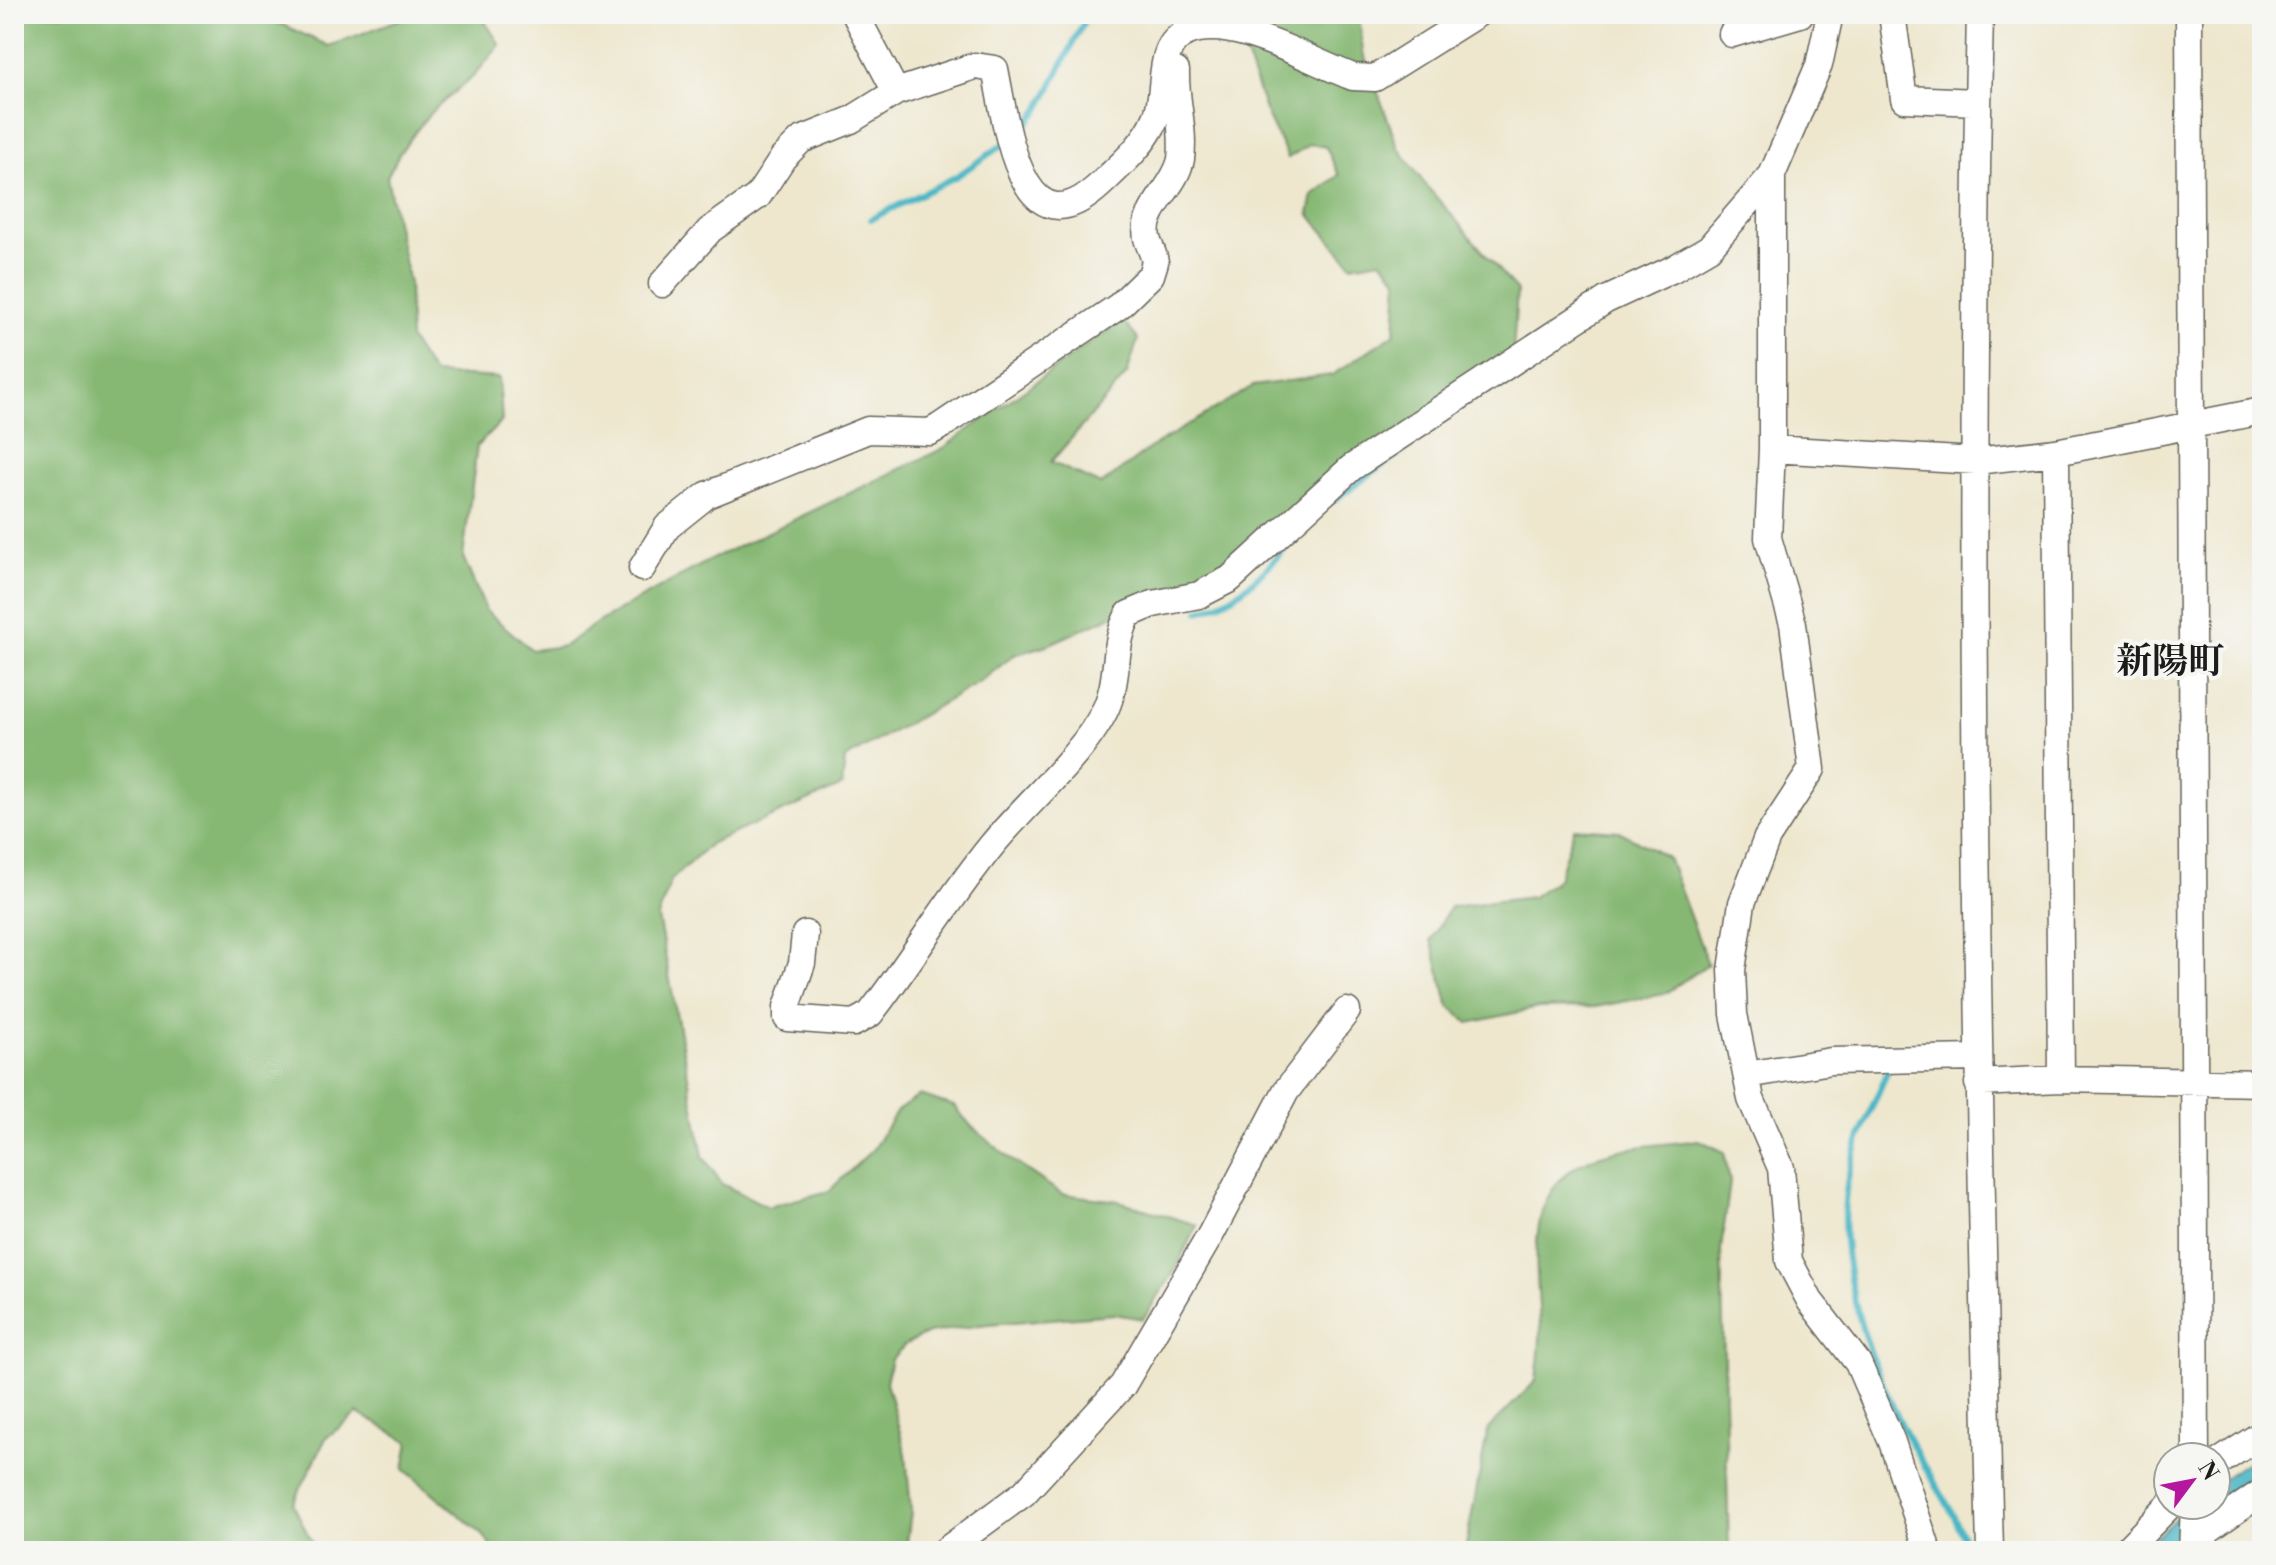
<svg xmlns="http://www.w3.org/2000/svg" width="2276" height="1565" viewBox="0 0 2276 1565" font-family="'Libre Bodoni','Noto Serif JP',serif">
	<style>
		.forest { fill: #86b873; stroke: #516a48; stroke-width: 2 }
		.water { fill: #49b6c5; stroke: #326970; stroke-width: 2 }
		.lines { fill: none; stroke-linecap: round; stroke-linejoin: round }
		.stream { stroke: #49b6c5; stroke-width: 6 }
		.minor-casing { stroke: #66635a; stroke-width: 29 }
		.minor { stroke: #fff; stroke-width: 26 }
		.labels { text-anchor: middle; stroke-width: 8; stroke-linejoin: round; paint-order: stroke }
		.quarter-label { font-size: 36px; font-weight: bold; fill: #1c1c1c; stroke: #f6f6f2 }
	</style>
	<rect width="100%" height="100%" fill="#f6f6f2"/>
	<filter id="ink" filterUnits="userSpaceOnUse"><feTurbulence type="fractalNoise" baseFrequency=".0125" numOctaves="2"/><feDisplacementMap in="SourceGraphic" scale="16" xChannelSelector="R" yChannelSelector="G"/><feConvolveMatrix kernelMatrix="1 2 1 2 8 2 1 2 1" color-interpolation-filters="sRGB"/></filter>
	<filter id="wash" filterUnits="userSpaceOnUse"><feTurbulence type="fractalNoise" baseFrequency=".006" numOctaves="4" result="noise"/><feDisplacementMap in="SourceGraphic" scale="32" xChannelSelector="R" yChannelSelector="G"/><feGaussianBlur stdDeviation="1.8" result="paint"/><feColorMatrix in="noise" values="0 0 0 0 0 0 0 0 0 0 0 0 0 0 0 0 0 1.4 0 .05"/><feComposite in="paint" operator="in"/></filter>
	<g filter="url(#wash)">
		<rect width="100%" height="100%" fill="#eee7ce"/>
		<!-- forest -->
		<path class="forest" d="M14 14H259L329 46 414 14H480L500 45 475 75 429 114 399 154 387 177 409 284 410 339 433 374 499 378 502 421 477 446 463 557 486 611 532 650 564 646 598 622 710 560 942 449 1122 320 1138 339 1127 374 1051 462 1101 485 1150 448 1253 386 1332 375 1395 333 1398 279 1381 260 1352 265 1309 214 1313 195 1339 175 1326 147 1310 144 1288 158 1266 113 1232 14H1359L1363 52 1398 147 1424 183 1517 291 1513 353 1221 580 1140 603 1050 644 1014 655 980 682 845 759 842 786 711 843 671 880 658 917 703 1156 722 1184 768 1207 829 1191 873 1149 897 1111 920 1095 954 1106 972 1127 1012 1160 1062 1194 1119 1201 1197 1225 1173 1274 1143 1319 1114 1314 988 1324 928 1333 906 1344 891 1359 886 1382 906 1454 911 1511 906 1551H495L482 1534 404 1469 409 1442 358 1413 326 1438 293 1504 316 1551H14Z
			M1574 828 1619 831 1668 858 1708 964 1664 994 1595 1007 1538 1008 1469 1023 1449 1006 1431 940 1450 907 1532 897 1558 879Z
			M1699 1140 1724 1152 1730 1182 1721 1249 1729 1551H1465L1488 1429 1536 1381C1538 1363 1541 1344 1540 1326 1538 1266 1520 1190 1590 1159 1623 1145 1664 1145 1699 1140Z"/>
		<!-- water -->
		<path class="water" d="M2262 1452V1477L2215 1510 2172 1551H2142L2189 1505H2216V1483Z"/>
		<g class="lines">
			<!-- stream -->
			<path class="stream" d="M1018 134 1039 110 1088 14
				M871 219 957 176 1004 144
				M1333 501 1427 433
				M1199 611C1242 601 1273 562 1301 530
				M1888 1070C1872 1109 1851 1149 1846 1191 1836 1272 1871 1367 1908 1437 1923 1466 1962 1521 1967 1551"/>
		</g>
	</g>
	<g filter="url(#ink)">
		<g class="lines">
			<!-- minor casing -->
			<g class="minor-casing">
				<path id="minor" d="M855 14 896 92
					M1830 14 1819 65 1772 175V449L1768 538 1793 624 1812 769 1767 838 1742 903 1732 970 1734 1014 1751 1099 1781 1168 1789 1261 1810 1301 1858 1363 1892 1442 1928 1551
					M1892 14 1904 99 1978 102
					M1980 14C1968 526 1977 1039 1990 1551
					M2189 14 2196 1457
					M1732 34 1800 14
					M662 284 710 230 758 196 783 158 801 140 851 120 896 92 975 66 995 69C1006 123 1021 260 1102 183 1121 165 1146 143 1156 118 1168 91 1154 45 1188 32 1233 14 1309 61 1353 77L1375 78 1477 14
					M1772 449 1976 461 2056 452 2262 411
					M2056 452 2061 1079
					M642 568 667 527 707 495 868 430 930 432 939 427 1119 306 1151 275 1155 262C1154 254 1149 246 1147 238 1141 210 1176 187 1181 159 1185 129 1175 100 1176 71
					M805 934 802 963 787 1007V1018L854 1023 870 1014C913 959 948 899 992 845 1025 804 1085 754 1106 708 1120 677 1112 644 1129 614L1153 604 1199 595 1230 579 1351 468 1606 300 1673 269 1709 248 1772 175
					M1747 1075 1831 1061 1977 1058
					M1978 1083 2061 1079 2262 1083
					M2216 1464 2262 1434
					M945 1551 1024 1493 1123 1385 1211 1234 1286 1091 1347 1011
					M2125 1551 2170 1505
					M2192 1551 2209 1529 2262 1492
					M2192 1551 2194 1505"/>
			</g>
			<!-- minor -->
			<use href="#minor" class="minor"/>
		</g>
	</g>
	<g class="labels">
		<!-- quarter labels -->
		<g class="quarter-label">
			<text x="2170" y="673">新陽町</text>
		</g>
	</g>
	<!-- margin -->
	<rect width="2276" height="1565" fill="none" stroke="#f6f6f2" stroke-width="48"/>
	<!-- north arrow -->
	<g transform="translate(2192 1481) rotate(58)"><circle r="38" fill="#f6f6f2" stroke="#9f9f9c" stroke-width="2"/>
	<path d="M0-6L14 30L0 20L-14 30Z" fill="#b5179e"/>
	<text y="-12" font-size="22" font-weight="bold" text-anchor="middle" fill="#1c1c1c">N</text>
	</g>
</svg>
